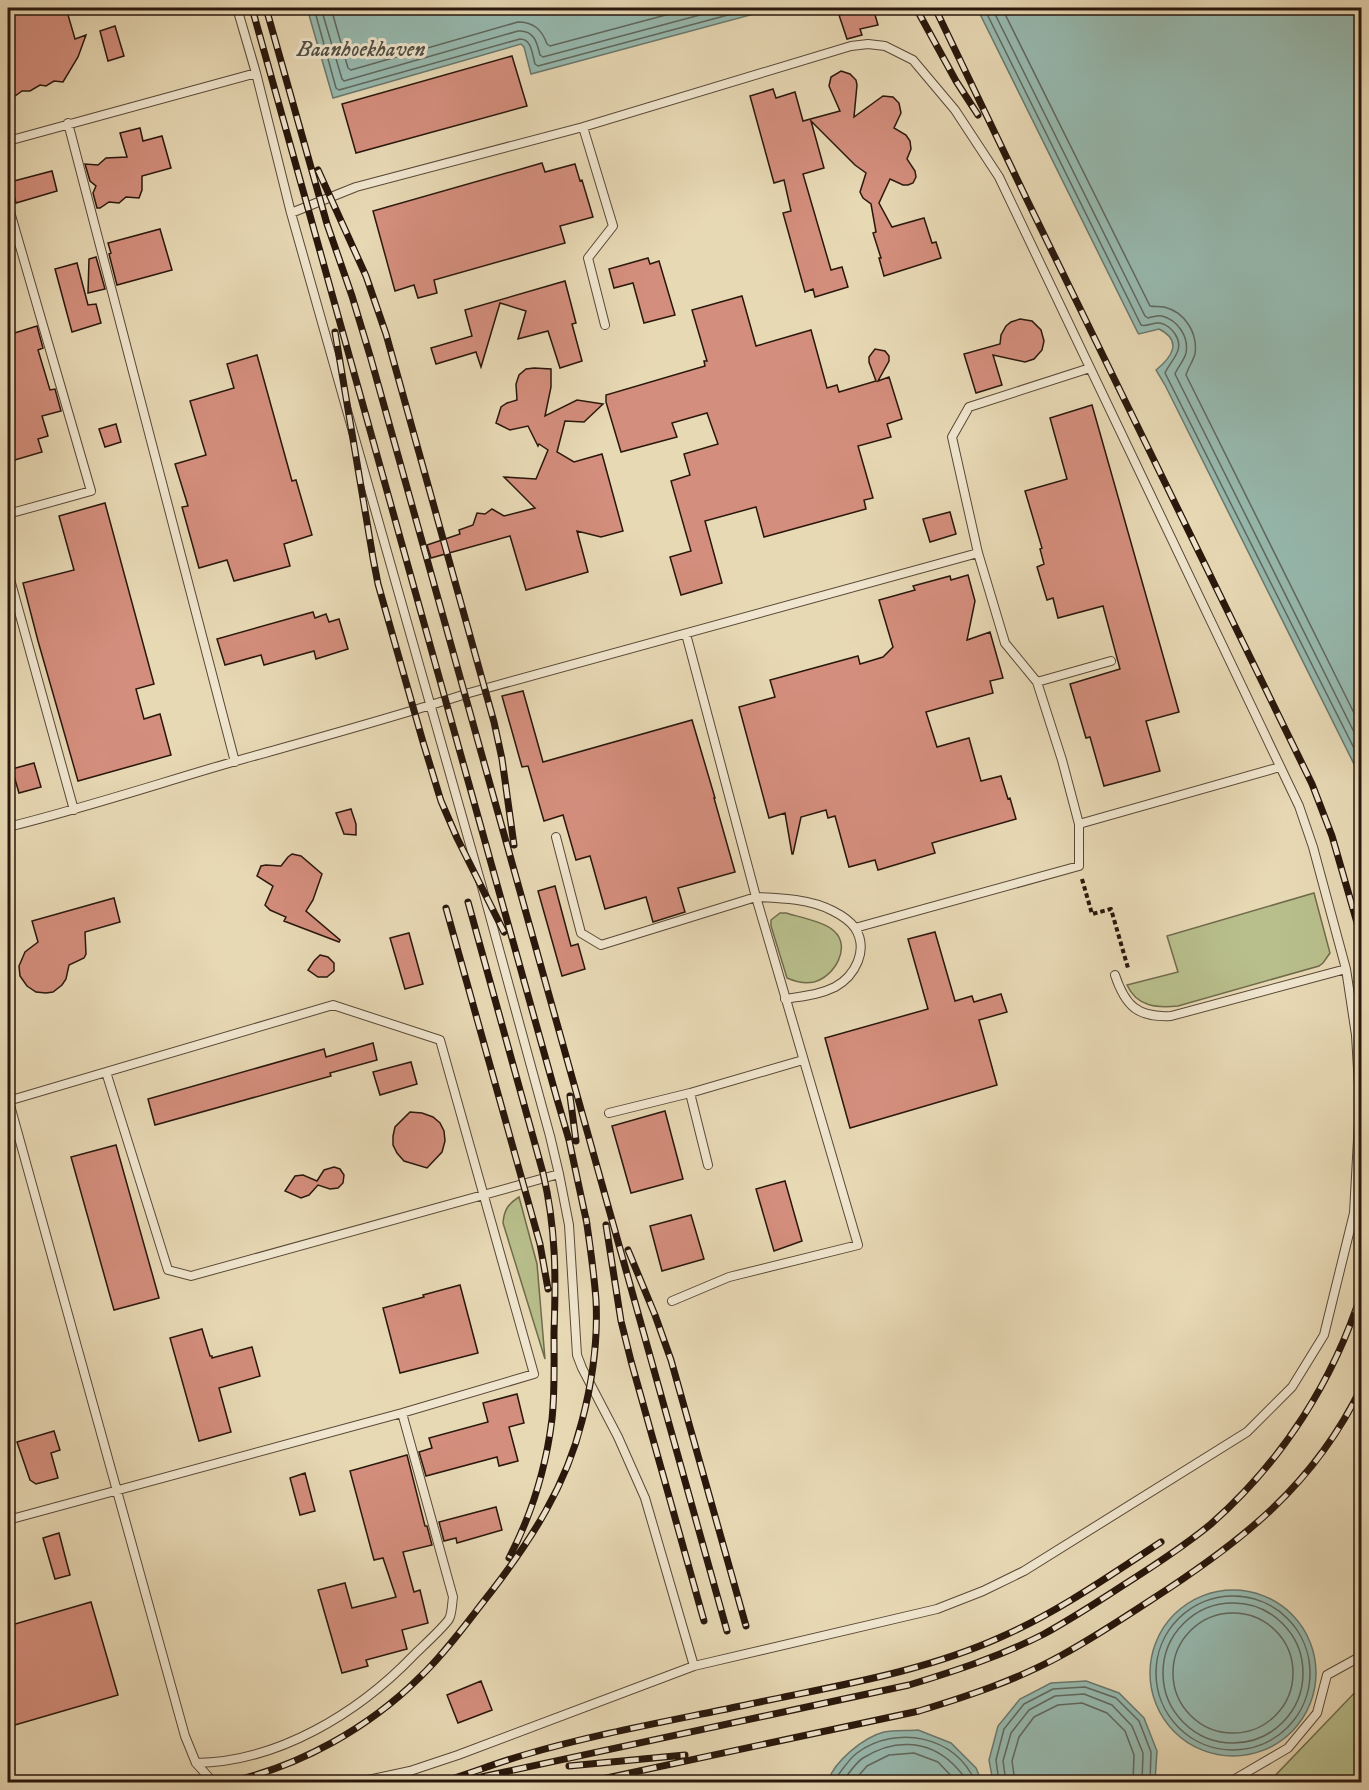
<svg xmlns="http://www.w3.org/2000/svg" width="1369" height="1790" viewBox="0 0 1369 1790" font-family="'IM FELL DW Pica',serif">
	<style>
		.green { fill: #b8bf8c; stroke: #706b4c; stroke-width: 1.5 }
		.water { fill: #97bab0; stroke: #6b796e; stroke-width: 1.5 }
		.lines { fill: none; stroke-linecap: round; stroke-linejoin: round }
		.shore { stroke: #60685e; stroke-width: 1.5 }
		.building { fill: #d48e7d; stroke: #29170c; stroke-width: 1.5 }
		.lane-casing { stroke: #594836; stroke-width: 10 }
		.path { stroke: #29170c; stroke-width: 4; stroke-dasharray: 4.5 3; stroke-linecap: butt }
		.lane { stroke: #f0e6cf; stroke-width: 8 }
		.rail-casing { stroke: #29170c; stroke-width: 7 }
		.rail { stroke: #f0e6cf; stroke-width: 4.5; stroke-dasharray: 14; stroke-linecap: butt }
		.labels { text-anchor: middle; stroke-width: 6; stroke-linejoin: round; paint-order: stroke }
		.water-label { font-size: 22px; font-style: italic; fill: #505045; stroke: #f0e6cf }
	</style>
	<rect width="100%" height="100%" fill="#e8d9b5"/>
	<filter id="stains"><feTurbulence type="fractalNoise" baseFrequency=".00333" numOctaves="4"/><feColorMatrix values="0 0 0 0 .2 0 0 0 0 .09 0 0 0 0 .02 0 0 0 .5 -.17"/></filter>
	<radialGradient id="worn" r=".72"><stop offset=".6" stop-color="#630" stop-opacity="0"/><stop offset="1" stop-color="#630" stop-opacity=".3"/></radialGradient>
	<!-- green -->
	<path class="green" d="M1314 893 1330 953 1323 963 1319 966 1178 1006C1157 1008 1137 1007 1127 985L1178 972 1167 936Z
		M780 913H786C799 917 825 922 834 931 852 947 834 977 814 982 805 984 796 982 787 978L771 926V920Z
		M519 1197 537 1264 545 1359 503 1223C504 1210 508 1204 519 1197Z
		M1361 1686V1782H1269Z"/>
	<!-- water -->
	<path class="water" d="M307 8H776L531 74 524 47 521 44 333 98Z
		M977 8H1361V786L1357 770 1165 385 1156 370C1172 357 1183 341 1159 329L1139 334 1138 333Z
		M1150 1673a83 83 0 1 1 166 0a83 83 0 1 1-166 0Z
		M1086 1681 1119 1693 1144 1718 1157 1751 1155 1782H993L989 1760 998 1726 1020 1699 1051 1683Z
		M918 1730 951 1743 976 1768 982 1782H828C833 1762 864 1737 884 1732 894 1730 907 1731 918 1730Z"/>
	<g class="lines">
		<!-- shore -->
		<path class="shore" d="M314 8 336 88 339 90 520 39C532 39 532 54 535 64L538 66 754 8
			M321 8 342 79 344 81 518 31C534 30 537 42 540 55L543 57 726 8
			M331 8 348 68 351 70 518 22C534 22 542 30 547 44L550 46 692 8
			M984 8 1141 325C1147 327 1153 322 1160 323 1166 324 1172 329 1175 334 1186 350 1170 361 1165 373L1362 764
			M992 8 1145 316 1148 318C1152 317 1157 315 1162 316 1178 320 1189 337 1186 353 1184 361 1177 368 1175 374L1362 748
			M1002 8 1150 306C1154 307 1159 306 1164 307 1185 312 1198 333 1195 354 1193 361 1188 368 1186 375L1362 729
			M1156 1673a77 77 0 1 1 154 0a77 77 0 1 1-154 0Z
			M1163 1673a70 70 0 1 1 140 0a70 70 0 1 1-140 0Z
			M1173 1673a60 60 0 1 1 120 0a60 60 0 1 1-120 0Z
			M834 1782 836 1778C842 1770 849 1759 857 1753 896 1724 957 1736 975 1782
			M842 1782C848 1775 855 1763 863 1758 893 1739 927 1739 953 1764 959 1770 964 1775 967 1782
			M853 1782 867 1766 889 1755 914 1753 938 1762 957 1782
			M999 1782 996 1760 1004 1729 1024 1704 1053 1689 1085 1687 1116 1698 1139 1721 1151 1752 1150 1782
			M1006 1782 1003 1761 1011 1733 1029 1710 1055 1696 1084 1694 1112 1705 1132 1726 1143 1753 1142 1782
			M1015 1782 1012 1761 1019 1737 1034 1717 1058 1705 1082 1703 1107 1713 1125 1731 1134 1755 1133 1782"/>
	</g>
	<!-- building -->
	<path class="building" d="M8 8H66L75 39 86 35 78 57 63 82 54 81 46 86 40 85 30 91H22L8 101Z
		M870 8H873L878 25 860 29 862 35 847 39 839 15Z
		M115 26 124 56 108 61 100 31Z
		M512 56 527 106 356 153 342 104Z
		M841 71 850 74 856 80 857 85 854 117 883 96 893 97 899 103 901 113 894 128 906 135 910 141 911 149 907 159 915 171 916 177 913 183 908 185H903L890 179 879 203 892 227 924 218 932 243 936 242 941 258 884 276 879 258H881L873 233 876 232 871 204 863 198 860 192 866 173 855 165 811 121 824 168 803 174 831 270 842 267 848 287 815 297 813 289 805 292 783 213 791 211 784 180 774 183 750 96 773 89 776 98 795 92 803 121 840 111 829 86 831 77Z
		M140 128 143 141 162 136 171 168 142 176V190L139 198 126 197 119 203 109 202 100 208H97L93 193 96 186 90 181 85 164 98 165 106 158 127 157 120 133Z
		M542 163 545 172 575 164 580 181 582 180 593 217 560 226 565 243 434 280 437 293 418 298 414 285 395 291 373 211Z
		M52 171 57 191 16 203 10 182Z
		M160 229 172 270 117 285 109 254 111 253 108 243Z
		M96 257 105 289 88 293 89 259Z
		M648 258 650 264 659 261 675 315 644 323 633 283 614 288 609 269Z
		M77 263 88 305 96 304 101 323 72 332 55 269Z
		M565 281 576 323 572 324 582 361 560 368 548 331 518 339 526 311 500 303 481 367 476 352 436 364 431 348 472 336 465 310Z
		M742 296 756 346 811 330 827 388 837 385 839 392 876 381 869 362V357L875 349 885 351 889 356V361L878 381 889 377 902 419 887 424 891 437 858 446 873 498 864 500 866 509 764 537 756 507 705 521 722 583 681 595 670 557 691 551 671 481 690 475 684 454 718 444 707 413 672 423 677 437 621 452 606 402V395L705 366 704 361H707L692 310Z
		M1020 319 1032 321 1041 330 1044 341 1042 350 1034 359 1025 362 993 355 1002 385 976 393 964 354 1000 344 1001 335 1006 326 1011 322Z
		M37 326 43 348 38 350 50 390 55 389 61 411 42 416 48 436 38 439 42 452 8 462V335Z
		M257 355 292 481 296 480 312 535 284 544 290 566 234 581 227 560 199 568 182 507 188 506 175 464 206 455 190 401 234 388 227 364Z
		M534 368 551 369V387L545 416 577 400 603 404 584 422 565 421 557 452 574 462 602 454 623 531 601 537 577 531 588 572 526 590 510 536 431 558 427 545 460 534 459 530 473 525 477 513 485 514 492 509 504 516 535 508 504 477 536 479 548 450 539 444 538 446 528 426 510 430 496 423 501 407 507 403 517 400 516 384 519 375 526 369Z
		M1092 405 1179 712 1146 721 1160 771 1104 786 1090 737 1086 738 1070 684 1120 669 1103 606 1058 618 1053 598 1047 600 1037 567 1044 564 1040 549 1042 548 1025 491 1067 479 1050 418Z
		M116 424 121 442 105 447 99 429Z
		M105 503 154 684 136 689 144 719 160 714 171 755 78 781 38 641 23 583 74 570 59 516Z
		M950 512 956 534 930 542 923 519Z
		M968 575 975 601 967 640 990 632 1003 678 990 681 993 693 926 712 937 747 969 738 981 781 1001 776 1008 799 1010 798 1016 819 932 843 935 853 878 870 875 860 849 867 835 816 828 818 826 810 801 817 793 854H792L785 813 769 818 739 707 775 697 770 680 858 656 860 664 883 657 893 647 879 600 915 590 913 586 950 576 951 580Z
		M313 612 315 618 326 614 329 622 339 619 348 649 316 659 314 651 264 665 261 655 225 665 217 639Z
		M523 691 543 762 692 720 715 798H714L735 872 678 888 685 912 653 922 646 897 605 909 590 856 576 860 563 815 544 821 528 766 522 767 502 696Z
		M34 763 41 787 19 793 12 769Z
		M351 809 356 824V835L344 834 336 813Z
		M292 854 301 856 322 874 313 900 306 911 340 940 339 942 284 921 286 917 270 910 265 905 273 886 257 876 261 866 266 865 281 866 288 857Z
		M555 886 571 946 578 944 585 969 562 976 538 891Z
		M114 898 120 922 85 932 86 954 84 958 69 965 66 979 62 985 53 992 46 993 36 992 27 986 20 976 19 966 25 952 38 942 32 921Z
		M935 932 955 1001 972 996 974 1002 1001 994 1007 1012 979 1020 997 1085 850 1128 825 1038 928 1009 908 939Z
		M409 933 423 984 405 989 390 938Z
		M320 955 328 957 334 963V971L327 977H318L308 970 314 961Z
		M373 1043 377 1060 330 1073 331 1076 155 1125 148 1099 324 1049 326 1057Z
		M411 1062 417 1084 380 1095 373 1072Z
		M665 1111 683 1179 631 1193 612 1126Z
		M410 1112 422 1113 433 1117 440 1123 444 1131 445 1141 442 1152 427 1168 404 1161 397 1153 393 1145V1136L395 1127Z
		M116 1145 159 1298 114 1310 71 1157Z
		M334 1167 340 1169 344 1175 343 1183 338 1188 330 1189 318 1185 309 1195 301 1198 285 1191 295 1176 303 1175 317 1181 324 1170Z
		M785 1181 802 1241 774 1251 756 1189Z
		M691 1215 704 1259 662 1271 650 1226Z
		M460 1285 478 1353 400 1373 383 1308 424 1297 423 1295Z
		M202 1329 210 1356H212V1358L252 1347 260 1376 219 1388 231 1432 199 1441 170 1338Z
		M517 1394 524 1423 509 1427 518 1461 499 1466 497 1457 426 1476 419 1452 432 1448 429 1438 488 1422 483 1403Z
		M54 1431 60 1450 51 1453 58 1478 36 1484 30 1480 17 1442Z
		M407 1455 425 1526H427L432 1545 403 1552 414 1592 420 1590 428 1623 402 1630 407 1649 366 1660 368 1666 342 1673 318 1590 345 1583 352 1608 396 1597 383 1558 374 1560 350 1471Z
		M305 1473 315 1511 300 1515 290 1478Z
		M496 1507 502 1530 457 1543 456 1538 444 1541 439 1522Z
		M59 1533 70 1575 55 1579 43 1538Z
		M91 1602 118 1695 8 1727V1626Z
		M481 1681 492 1710 458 1723 447 1695Z"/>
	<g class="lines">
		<!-- lane casing -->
		<g class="lane-casing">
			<path id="lane" d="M237 8 256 73 291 213 482 887 550 1136 559 1174 569 1225 577 1355 582 1368 618 1437 645 1498 694 1666
				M68 123 235 762
				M583 127 613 226 588 258 605 325
				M8 141 256 73
				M8 205 91 491 8 514
				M291 213 356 187 583 127 851 46 868 44 885 46 913 60 955 110 999 177 1299 806 1313 847 1346 969 1356 1035 1360 1103 1354 1213 1324 1335 1292 1387 1247 1432 1024 1571 983 1591 937 1609 694 1666 458 1755 410 1771 359 1782
				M8 572 74 810
				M1037 682 1111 661
				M1079 824 1280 767
				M8 827C85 808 160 783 236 761 314 739 392 718 469 693L978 553
				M556 837 581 933 601 945 756 897C782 898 810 899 833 911 841 915 850 921 855 928 869 950 855 976 835 987 819 995 803 996 785 999
				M855 928 1079 866V824L1062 760 1037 682 1005 643 978 553 952 437 969 407 1090 368
				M1115 975C1125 1005 1137 1018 1171 1016L1346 969
				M106 1072 168 1270 191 1276 559 1174
				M690 1093 708 1165
				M8 1098 185 1736 196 1763 213 1782
				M609 1113 690 1093 803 1060
				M672 1301 729 1277 858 1245 756 897 686 634
				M8 1520 402 1413 534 1374 440 1040 333 1005 8 1101
				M196 1763C278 1762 358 1713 413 1656 421 1648 444 1627 449 1619 452 1614 452 1603 453 1597L402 1413
				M1230 1782 1288 1748 1317 1713 1327 1675 1356 1659"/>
		</g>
		<!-- path -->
		<path class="path" d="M1082 879 1092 914 1111 909 1128 968"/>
		<!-- lane -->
		<use href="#lane" class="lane"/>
		<!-- rail casing -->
		<g class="rail-casing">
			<path id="rail" d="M252 8 557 1099 569 1140 587 1224
				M266 8 327 224 352 296 371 359 727 1631
				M916 8 956 81 978 115
				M935 8 1029 204 1312 784 1332 836 1362 940
				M318 170 366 276 386 334 494 722 502 759 514 845
				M335 332 373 558 378 584 423 742 441 801 457 838 504 932
				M468 902 543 1173C556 1228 556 1276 554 1332 554 1361 555 1390 552 1419 546 1468 532 1514 509 1558
				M446 908 540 1244 548 1289
				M570 1096 576 1141
				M606 1225 621 1321 631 1361 704 1621
				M628 1250 655 1315 671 1360 746 1626
				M569 1766 685 1755
				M8 1779 26 1782
				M228 1782C299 1767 369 1728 421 1676 447 1651 468 1621 491 1592 531 1540 566 1486 582 1421 592 1383 598 1339 596 1300 594 1273 590 1245 586 1218
				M442 1782C469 1774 496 1763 524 1755 595 1734 669 1721 741 1706 828 1687 919 1674 1001 1637 1058 1612 1109 1576 1161 1542
				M458 1782 909 1685C955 1671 1001 1656 1044 1634 1071 1619 1096 1603 1122 1586 1152 1567 1183 1547 1211 1524 1282 1462 1334 1380 1362 1291
				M588 1782 919 1711C968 1696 1017 1680 1062 1655 1093 1638 1122 1619 1151 1600 1241 1542 1314 1486 1362 1386"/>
		</g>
		<!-- rail -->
		<use href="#rail" class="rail"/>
	</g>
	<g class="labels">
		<!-- water labels -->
		<g class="water-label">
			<text x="361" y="56">Baanhoekhaven</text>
		</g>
	</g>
	<!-- margin -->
	<rect width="1369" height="1790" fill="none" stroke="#e8d9b5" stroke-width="30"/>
	<rect x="9" y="9" width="1351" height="1772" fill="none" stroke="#29170c" stroke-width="3"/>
	<rect x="15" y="15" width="1339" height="1760" fill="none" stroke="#29170c" stroke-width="1.5"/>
	<rect width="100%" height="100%" filter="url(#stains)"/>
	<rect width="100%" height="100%" fill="url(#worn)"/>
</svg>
